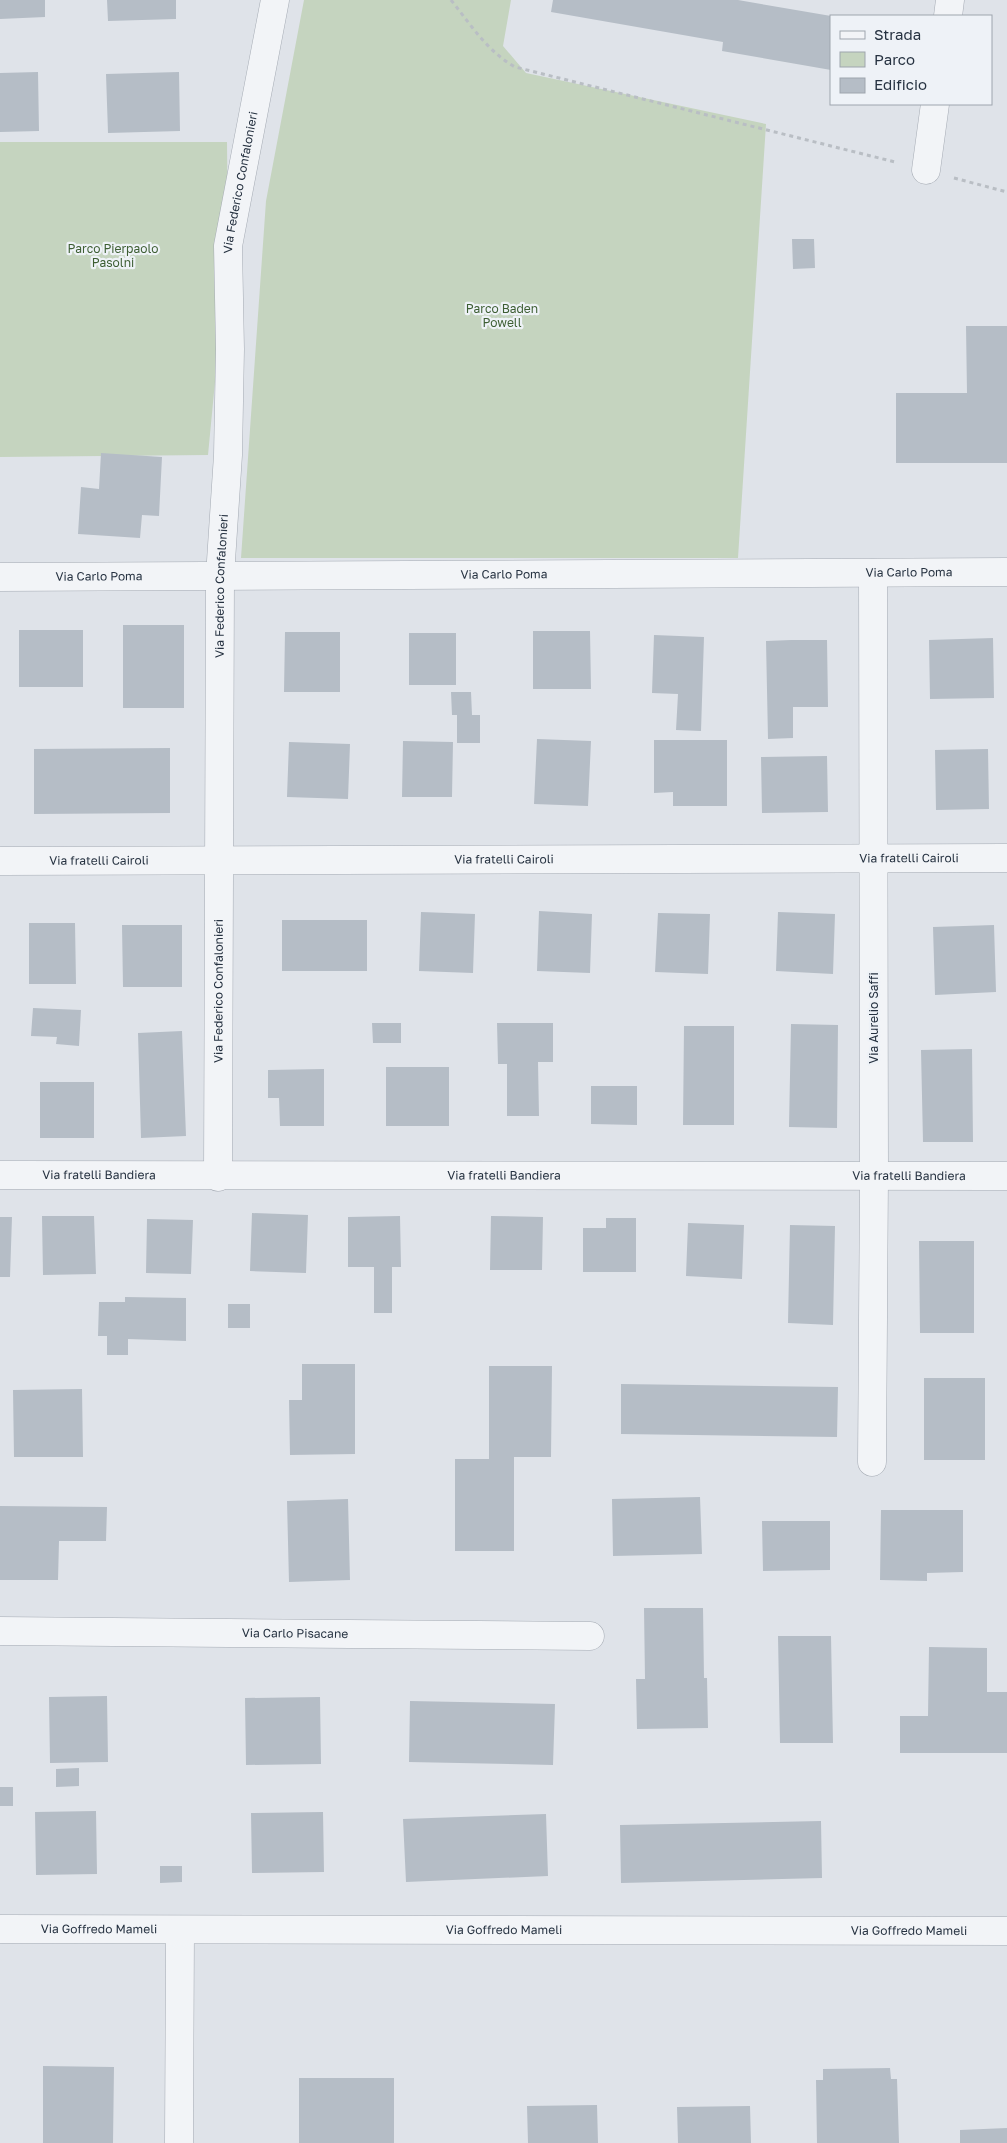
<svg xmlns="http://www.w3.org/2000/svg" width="1007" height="2143" viewBox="0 0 1007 2143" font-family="'Golos Text',sans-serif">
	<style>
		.green { fill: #c5d4bf }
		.building { fill: #b5bdc6 }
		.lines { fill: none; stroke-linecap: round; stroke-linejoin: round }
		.minor-casing { stroke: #a4aab3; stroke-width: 29 }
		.path { stroke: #b9bec4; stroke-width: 3; stroke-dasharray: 4 4; stroke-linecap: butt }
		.minor { stroke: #f2f4f7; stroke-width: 28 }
		.labels { text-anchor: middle; stroke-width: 4.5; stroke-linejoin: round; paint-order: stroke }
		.street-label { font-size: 12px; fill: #263241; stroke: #eef2f7 }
		.park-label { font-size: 12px; fill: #3d5e33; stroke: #eef2f7 }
	</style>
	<rect width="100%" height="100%" fill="#dfe3e9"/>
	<!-- green -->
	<path class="green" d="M304 0H511L503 46 526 73 766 124 738 558H241L266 201Z
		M0 142H227L228 246 208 455 0 457Z"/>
	<!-- building -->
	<path class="building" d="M0 0H45V17L0 19Z
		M107 0H176V19L108 21Z
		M553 0H738L831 16V70L722 51 723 42 551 12Z
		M38 72 39 131 0 132V73Z
		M179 72 180 131 108 133 106 74Z
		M792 239H814L815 268 793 269Z
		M966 326H1007V463H896V393H967Z
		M101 453 162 457 159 516 142 515 140 538 78 534 81 487 99 489Z
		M123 625H184V708H123Z
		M19 630H83V687H19Z
		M533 631H590L591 689H533Z
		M285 632H340V692H284Z
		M409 633H456V685H409Z
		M654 635 704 637 701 731 676 730 678 694 652 693Z
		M993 638 994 698 930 699 929 640Z
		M791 640H827L828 707H793V738L768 739 766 641Z
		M451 692H471L472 715H480V743H457V715H452Z
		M537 739 591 741 588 806 534 804Z
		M654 740H727V806H673V792L654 793Z
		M403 741 453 742 452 797H402Z
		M289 742 350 744 348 799 287 797Z
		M170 748V813L34 814V749Z
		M988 749 989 809 936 810 935 750Z
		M827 756 828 812 762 813 761 757Z
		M539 911 592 914 590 973 537 971Z
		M421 912 475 914 473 973 419 971Z
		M778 912 835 914 833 974 776 971Z
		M658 913 710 914 708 974 655 972Z
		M282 920H367V971H282Z
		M29 923H75L76 984H29Z
		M122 925H182V987H123Z
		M994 925 996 992 935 995 933 927Z
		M33 1008 81 1010 79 1046 56 1044 57 1037 31 1036Z
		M372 1023H401V1043H373Z
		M497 1023H553V1062H538L539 1116H507V1064H498Z
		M791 1024 838 1025 837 1128 789 1127Z
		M684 1026H734V1125H683Z
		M182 1031 186 1136 141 1138 138 1033Z
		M972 1049 973 1142H923L921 1050Z
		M386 1067H449V1126H386Z
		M324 1069V1126H280L279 1098H268V1070Z
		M40 1082H94V1138H40Z
		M591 1086H637V1125L591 1124Z
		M252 1213 308 1215 306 1273 250 1271Z
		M42 1216H94L96 1274 43 1275Z
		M400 1216 401 1267H392V1313H374V1267H348V1217Z
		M491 1216 543 1217 542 1270H490Z
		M0 1217H12L10 1277H0Z
		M606 1218H636V1272H583V1228H606Z
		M147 1219 193 1220 191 1274 146 1273Z
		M688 1223 744 1225 742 1279 686 1276Z
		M790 1225 835 1226 833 1325 788 1323Z
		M919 1241H974V1333H920Z
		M125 1297 186 1298V1341L128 1339V1355H107V1336H98L99 1302H125Z
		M228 1304H250V1328H228Z
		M302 1364H355V1454L290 1455 289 1400H302Z
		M489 1366H552L551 1457H514V1551H455V1459H489Z
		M924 1378H985V1460H924Z
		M621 1384 838 1387 837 1437 621 1434Z
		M82 1389 83 1457H14L13 1390Z
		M700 1497 702 1554 613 1556 612 1499Z
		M348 1499 350 1580 289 1582 287 1501Z
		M0 1506 107 1507 106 1541H59L58 1580H0Z
		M881 1510H963V1572L927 1573V1581L880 1580Z
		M762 1521H830V1570L763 1571Z
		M644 1608H703L704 1678H707L708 1728 637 1729 636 1679H645Z
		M778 1636H831L833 1743H780Z
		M929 1647 987 1648V1692H1007V1753H900V1716H928Z
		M107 1696 108 1762 50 1763 49 1697Z
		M320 1697 321 1764 246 1765 245 1698Z
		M410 1701 555 1704 553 1765 409 1762Z
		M79 1768V1786L56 1787V1769Z
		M0 1787H13V1806H0Z
		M96 1811 97 1874 36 1875 35 1812Z
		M323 1812 324 1872 252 1873 251 1813Z
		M546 1814 548 1876 406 1882 403 1819Z
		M821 1821 822 1878 621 1883 620 1825Z
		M160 1866H182V1882L160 1883Z
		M43 2066 114 2067 113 2143H43Z
		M890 2068 891 2079H897L899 2143H817L816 2080H823V2069Z
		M299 2078H394V2143H299Z
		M597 2105 598 2143H528L527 2106Z
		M750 2106 751 2143H678L677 2107Z
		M1007 2128V2143H960V2130Z"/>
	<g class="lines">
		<!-- minor casing -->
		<g class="minor-casing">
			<g id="minor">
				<path d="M948 16 950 0"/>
				<path d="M926 170 935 104"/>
				<path id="s1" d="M0 577 1007 572"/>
				<path id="s2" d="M0 861 1007 858"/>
				<path id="s3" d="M0 1175 1007 1176"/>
				<path id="s4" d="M218 1177 220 576 228 455 230 349 228 246 275 0"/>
				<path d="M872 1462 874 1176 873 573"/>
				<path id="s5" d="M0 1631 590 1636"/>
				<path id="s6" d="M0 1929 1007 1931"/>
				<path d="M179 2143 180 1931"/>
			</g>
		</g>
		<!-- path -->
		<path class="path" d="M451 0C471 25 487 51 515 67L895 162
			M954 178 1007 192"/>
		<!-- minor -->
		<use href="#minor" class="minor"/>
	</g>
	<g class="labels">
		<!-- street labels -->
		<g class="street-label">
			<text dy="4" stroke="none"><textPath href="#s4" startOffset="996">Via Federico Confalonieri</textPath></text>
			<text dy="4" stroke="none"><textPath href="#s1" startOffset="909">Via Carlo Poma</textPath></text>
			<text dy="4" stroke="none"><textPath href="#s1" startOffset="504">Via Carlo Poma</textPath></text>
			<text dy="4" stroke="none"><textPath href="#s1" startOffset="99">Via Carlo Poma</textPath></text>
			<text dy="4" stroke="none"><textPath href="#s4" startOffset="591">Via Federico Confalonieri</textPath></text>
			<text dy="4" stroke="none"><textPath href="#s2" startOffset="909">Via fratelli Cairoli</textPath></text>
			<text dy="4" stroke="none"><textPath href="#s2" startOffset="504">Via fratelli Cairoli</textPath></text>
			<text dy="4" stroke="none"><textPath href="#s2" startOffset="99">Via fratelli Cairoli</textPath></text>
			<text dy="4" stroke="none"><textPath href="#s4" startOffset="186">Via Federico Confalonieri</textPath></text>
			<text transform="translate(874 1018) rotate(-90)" y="4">Via Aurelio Saffi</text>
			<text dy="4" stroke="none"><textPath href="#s3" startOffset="99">Via fratelli Bandiera</textPath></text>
			<text dy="4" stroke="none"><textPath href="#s3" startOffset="504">Via fratelli Bandiera</textPath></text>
			<text dy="4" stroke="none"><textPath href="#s3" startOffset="909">Via fratelli Bandiera</textPath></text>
			<text dy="4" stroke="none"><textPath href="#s5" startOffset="295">Via Carlo Pisacane</textPath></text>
			<text dy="4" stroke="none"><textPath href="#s6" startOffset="99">Via Goffredo Mameli</textPath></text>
			<text dy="4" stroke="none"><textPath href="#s6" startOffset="504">Via Goffredo Mameli</textPath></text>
			<text dy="4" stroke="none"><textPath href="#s6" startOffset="909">Via Goffredo Mameli</textPath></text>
		</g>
		<!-- park labels -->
		<g class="park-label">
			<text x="113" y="253">Parco Pierpaolo<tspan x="113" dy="14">Pasolni</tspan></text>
			<text x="502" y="313">Parco Baden<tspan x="502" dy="14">Powell</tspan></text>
		</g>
	</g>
	<!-- legend -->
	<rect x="830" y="15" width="162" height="90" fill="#eef2f7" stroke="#9ea5ae"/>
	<rect x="840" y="31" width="25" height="8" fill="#f2f4f7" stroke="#9ea5ae"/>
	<text x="874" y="40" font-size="15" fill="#263241">Strada</text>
	<rect x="840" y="52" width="25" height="15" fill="#c5d4bf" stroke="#9ea5ae"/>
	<text x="874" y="65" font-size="15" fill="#263241">Parco</text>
	<rect x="840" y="78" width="25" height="15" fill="#b5bdc6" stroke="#9ea5ae"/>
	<text x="874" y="90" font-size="15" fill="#263241">Edificio</text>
</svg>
